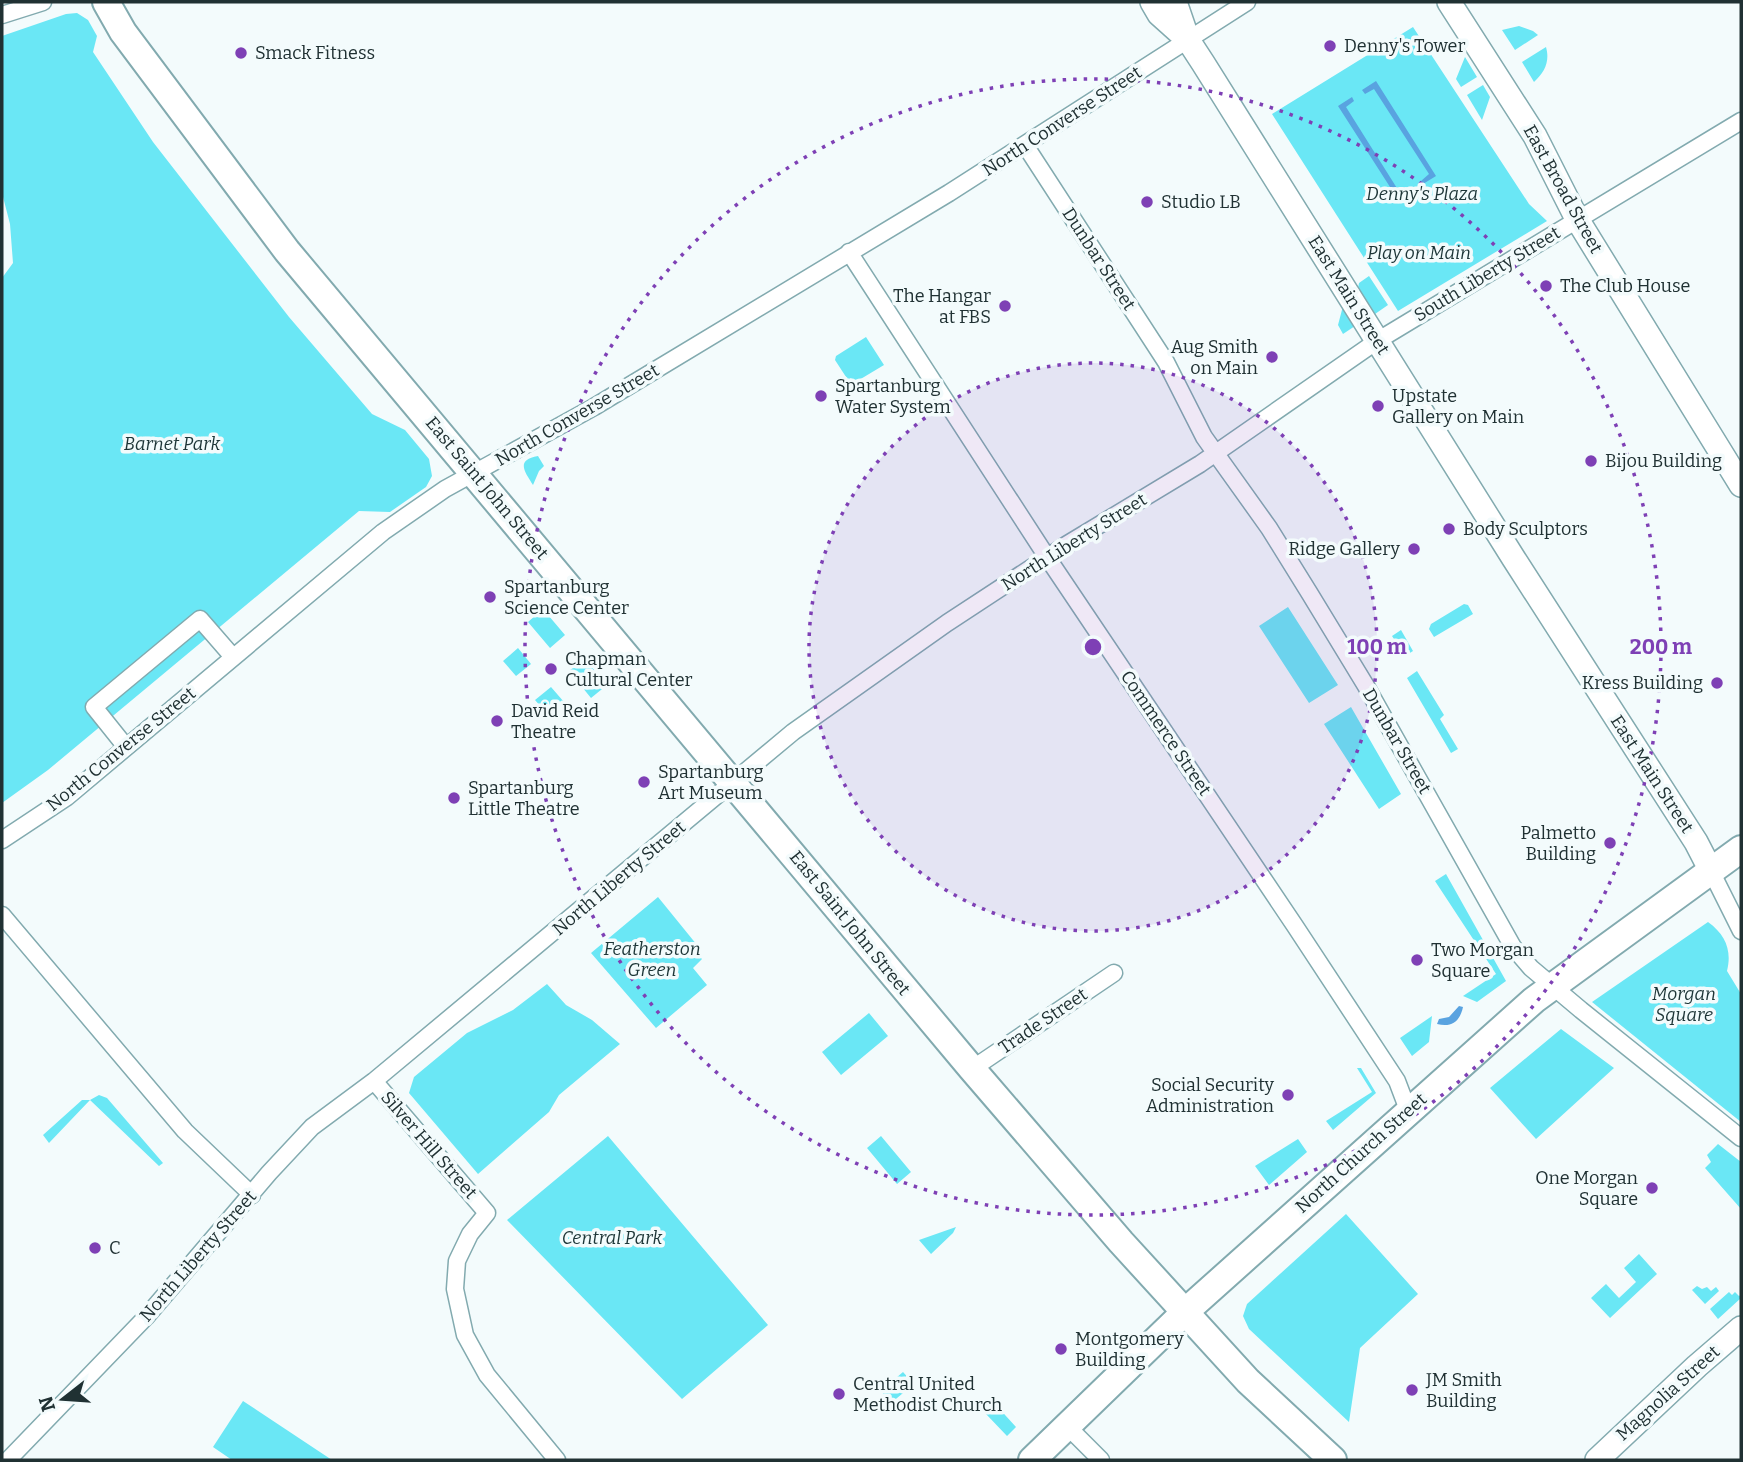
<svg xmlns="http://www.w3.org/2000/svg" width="1743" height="1462" viewBox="0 0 1743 1462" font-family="Bitter,serif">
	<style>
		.green { fill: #6ae7f5 }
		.water { fill: #59a3e0 }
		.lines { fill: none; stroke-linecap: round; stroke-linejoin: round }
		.street-casing { stroke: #82aaaf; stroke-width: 19 }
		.secondary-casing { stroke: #82aaaf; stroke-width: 26 }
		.primary-casing { stroke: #82aaaf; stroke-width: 30 }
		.street { stroke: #fff; stroke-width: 16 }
		.secondary { stroke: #fff; stroke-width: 23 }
		.primary { stroke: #fff; stroke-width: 26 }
		.ring { fill: none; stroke: #7e40b5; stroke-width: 3.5; stroke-dasharray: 3.5 7 }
		.poi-dot { fill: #7e40b5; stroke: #f3fbfc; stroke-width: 2.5 }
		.labels { text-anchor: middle; stroke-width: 7; stroke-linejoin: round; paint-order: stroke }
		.poi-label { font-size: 18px; fill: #203133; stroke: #f3fbfc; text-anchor: start }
		.street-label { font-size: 18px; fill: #203133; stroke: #f3fbfc }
		.park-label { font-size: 18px; font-style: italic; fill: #1d3537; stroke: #f3fbfc }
		.centre { fill: #7e40b5; stroke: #f3fbfc; stroke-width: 3.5 }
		.ring-label { font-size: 21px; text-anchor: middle; font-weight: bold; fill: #7e40b5; stroke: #f3fbfc; stroke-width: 7; stroke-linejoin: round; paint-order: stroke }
	</style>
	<rect width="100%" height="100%" fill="#f3fbfc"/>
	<!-- green -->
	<path class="green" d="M77 13 88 20 97 36 93 52 153 142 289 317 372 414 405 430 429 459 432 476 426 487 390 512 359 511 48 770 2 803V278L13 263 10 224 2 193V36L66 14Z
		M1519 26 1533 31 1538 35 1515 50 1502 30Z
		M1413 27 1529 204 1547 221 1398 311 1272 114Z
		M1546 47C1550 61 1545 72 1534 82L1522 62Z
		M1465 57 1477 77 1461 87 1456 79Z
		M1483 85 1490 97 1482 120 1467 95Z
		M1369 276 1388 305 1375 314 1358 288 1359 283Z
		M1343 306 1355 326 1343 334 1338 325Z
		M866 337 884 365 854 383 851 378 848 380 835 360 836 356Z
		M538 456 544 466 539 471 533 485C525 472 515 460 538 456Z
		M1464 604 1468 605 1473 614 1434 637 1429 629 1431 624Z
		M1288 607 1338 685 1309 703 1259 626Z
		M543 609 565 635 550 648 528 622Z
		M1401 630 1413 651 1405 656 1392 636Z
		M518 648 531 664 516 676 503 661Z
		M584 658 607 685 591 698 569 671Z
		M1417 671 1444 715 1440 719 1458 749 1451 753 1407 678Z
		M551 687 564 702 548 715 535 700Z
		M1351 707 1401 794 1379 809 1324 724Z
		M1446 874 1506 981 1477 1002 1463 996 1496 974 1435 881Z
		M658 897 697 945 692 949 702 959 693 968 707 985 656 1028 591 953Z
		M1708 922C1726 935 1732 951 1727 971L1741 994V1122L1592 1002Z
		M547 984 566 1005 592 1020 620 1044 559 1095 549 1112 478 1174 409 1093 414 1077 467 1033 513 1010Z
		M869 1013 888 1036 841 1075 822 1052Z
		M1432 1016 1429 1042 1412 1056 1400 1038Z
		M1561 1029 1614 1068 1536 1139 1490 1088Z
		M1357 1068H1361L1376 1093 1333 1130 1326 1121 1372 1092Z
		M99 1095 107 1098 163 1163 159 1166 90 1100 49 1143 43 1135 82 1100H90Z
		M608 1136 768 1325 682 1399 507 1220Z
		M881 1136 911 1172 897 1184 867 1148Z
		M1298 1139 1307 1152 1269 1185 1255 1166Z
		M1718 1144 1741 1162V1209L1705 1168 1711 1162 1707 1155Z
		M1346 1214 1418 1294 1360 1348 1349 1422 1249 1329 1243 1316 1247 1304Z
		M956 1227 953 1233 931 1254 919 1240Z
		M1639 1254 1657 1274 1610 1318 1591 1298 1606 1284 1619 1298 1636 1282 1624 1268Z
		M1697 1286 1702 1289 1707 1287 1711 1291 1716 1287 1719 1291 1705 1304 1692 1290Z
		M1729 1292 1732 1295 1735 1292 1739 1296 1741 1295V1298L1718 1319 1710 1309Z
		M903 1372 914 1384 891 1403 881 1391Z
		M243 1401 332 1460H232L213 1447Z
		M995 1404 1016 1427 1007 1436 986 1414Z"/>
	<!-- water -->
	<path class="water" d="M1376 81 1436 176 1423 184 1421 181 1429 174 1374 89 1365 94 1362 90Z
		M1352 97 1354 101 1346 107 1400 193 1409 188 1412 192 1399 201 1338 106Z
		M1459 1006 1463 1007C1460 1021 1452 1028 1437 1024L1439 1019 1449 1017Z"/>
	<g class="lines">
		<!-- street casing -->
		<g class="street-casing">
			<path id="street" d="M2 15 43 2
				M1025 145 1166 362 1204 437 1269 528 1310 594 1366 686 1513 947 1531 968 1581 1010 1741 1138
				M849 252 1047 557 1295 926 1397 1081 1408 1110
				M126 747 94 707 200 619 233 657
				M2 840 67 797 383 532 445 489 594 407 949 193 1247 2
				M1711 871 1741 931
				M2 915 185 1131 252 1195
				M972 1069 1114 973
				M374 1081 487 1213 470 1234 457 1261 455 1289 465 1335 487 1375 557 1460
				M1067 1426 1101 1460
				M8 1460 146 1317 269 1173 312 1127 374 1081 793 732 947 623 1066 545 1200 464 1377 341 1741 121"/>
		</g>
		<!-- secondary casing -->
		<g class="secondary-casing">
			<path id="secondary" d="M1152 2 1159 14 1188 40 1203 63 1514 559 1696 842 1711 871
				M1175 2 1187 37
				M1449 2 1535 136 1577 219 1741 485
				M1597 1460 1697 1366 1741 1328"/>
		</g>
		<!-- primary casing -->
		<g class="primary-casing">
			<path id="primary" d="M106 2 123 32 287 251 972 1069 1121 1242 1248 1381 1333 1460
				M1032 1460 1186 1311 1534 1000 1741 849"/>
		</g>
		<!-- street -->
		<use href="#street" class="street"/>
		<!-- secondary -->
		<use href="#secondary" class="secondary"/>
		<!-- primary -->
		<use href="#primary" class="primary"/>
	</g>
	<!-- distance rings -->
	<circle cx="1093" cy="647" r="284" fill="#7e40b5" fill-opacity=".12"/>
	<g class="ring">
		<circle cx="1093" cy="647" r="284"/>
		<circle cx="1093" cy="647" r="568"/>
	</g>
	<!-- markers -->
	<g class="poi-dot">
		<circle cx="1330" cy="46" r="7"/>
		<circle cx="241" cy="53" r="7"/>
		<circle cx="1147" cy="202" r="7"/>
		<circle cx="1546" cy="286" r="7"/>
		<circle cx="1005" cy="306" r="7"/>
		<circle cx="1272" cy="357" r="7"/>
		<circle cx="821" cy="396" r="7"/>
		<circle cx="1378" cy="406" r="7"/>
		<circle cx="1591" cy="461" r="7"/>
		<circle cx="1449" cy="529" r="7"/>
		<circle cx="1414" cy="549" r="7"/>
		<circle cx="490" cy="597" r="7"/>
		<circle cx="551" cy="669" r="7"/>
		<circle cx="1717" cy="683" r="7"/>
		<circle cx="497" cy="721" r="7"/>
		<circle cx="644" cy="782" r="7"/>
		<circle cx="454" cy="798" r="7"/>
		<circle cx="1610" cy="843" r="7"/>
		<circle cx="1417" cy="960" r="7"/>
		<circle cx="1288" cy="1095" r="7"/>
		<circle cx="1652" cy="1188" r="7"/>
		<circle cx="95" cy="1248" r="7"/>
		<circle cx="1061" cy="1349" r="7"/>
		<circle cx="1412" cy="1390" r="7"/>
		<circle cx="839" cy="1394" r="7"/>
	</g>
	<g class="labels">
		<!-- poi labels -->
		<g class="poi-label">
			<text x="1344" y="52">Denny's Tower</text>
			<text x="255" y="59">Smack Fitness</text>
			<text x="1161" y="208">Studio LB</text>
			<text x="1560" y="292">The Club House</text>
			<text x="991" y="302" text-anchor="end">The Hangar<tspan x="991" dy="21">at FBS</tspan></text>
			<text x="1258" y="353" text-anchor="end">Aug Smith<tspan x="1258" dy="21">on Main</tspan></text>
			<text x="835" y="392">Spartanburg<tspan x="835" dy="21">Water System</tspan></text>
			<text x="1392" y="402">Upstate<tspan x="1392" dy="21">Gallery on Main</tspan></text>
			<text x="1605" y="467">Bijou Building</text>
			<text x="1463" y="535">Body Sculptors</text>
			<text x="1400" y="555" text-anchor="end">Ridge Gallery</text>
			<text x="504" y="593">Spartanburg<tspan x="504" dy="21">Science Center</tspan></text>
			<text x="565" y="665">Chapman<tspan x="565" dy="21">Cultural Center</tspan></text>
			<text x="1703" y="689" text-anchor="end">Kress Building</text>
			<text x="511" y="717">David Reid<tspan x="511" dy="21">Theatre</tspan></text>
			<text x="658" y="778">Spartanburg<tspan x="658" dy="21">Art Museum</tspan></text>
			<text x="468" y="794">Spartanburg<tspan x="468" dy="21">Little Theatre</tspan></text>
			<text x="1596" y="839" text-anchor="end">Palmetto<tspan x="1596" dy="21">Building</tspan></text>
			<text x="1431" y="956">Two Morgan<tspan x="1431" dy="21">Square</tspan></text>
			<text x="1274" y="1091" text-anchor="end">Social Security<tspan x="1274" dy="21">Administration</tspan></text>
			<text x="1638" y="1184" text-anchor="end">One Morgan<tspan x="1638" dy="21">Square</tspan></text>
			<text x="109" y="1254">C</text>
			<text x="1075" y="1345">Montgomery<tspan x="1075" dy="21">Building</tspan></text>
			<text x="1426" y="1386">JM Smith<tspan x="1426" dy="21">Building</tspan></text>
			<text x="853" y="1390">Central United<tspan x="853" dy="21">Methodist Church</tspan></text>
		</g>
		<!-- street labels -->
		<g class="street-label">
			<text transform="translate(1062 121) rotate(-33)" y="6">North Converse Street</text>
			<text transform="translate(1563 189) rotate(61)" y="6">East Broad Street</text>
			<text transform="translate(1099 259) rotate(57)" y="6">Dunbar Street</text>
			<text transform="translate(1487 274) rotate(-31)" y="6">South Liberty Street</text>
			<text transform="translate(1349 295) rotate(58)" y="6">East Main Street</text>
			<text transform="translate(577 415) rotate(-30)" y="6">North Converse Street</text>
			<text transform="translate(487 488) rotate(50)" y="6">East Saint John Street</text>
			<text transform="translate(1074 542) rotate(-32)" y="6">North Liberty Street</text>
			<text transform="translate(1166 733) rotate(56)" y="6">Commerce Street</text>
			<text transform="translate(1397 741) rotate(60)" y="6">Dunbar Street</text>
			<text transform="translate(121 749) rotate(-39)" y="6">North Converse Street</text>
			<text transform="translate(1652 774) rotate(57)" y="6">East Main Street</text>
			<text transform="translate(619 878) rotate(-40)" y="6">North Liberty Street</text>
			<text transform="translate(850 923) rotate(51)" y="6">East Saint John Street</text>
			<text transform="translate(1043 1021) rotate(-34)" y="6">Trade Street</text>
			<text transform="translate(429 1145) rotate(49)" y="6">Silver Hill Street</text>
			<text transform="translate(1361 1153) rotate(-42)" y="6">North Church Street</text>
			<text transform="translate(198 1256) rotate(-49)" y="6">North Liberty Street</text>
			<text transform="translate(1668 1393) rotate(-42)" y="6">Magnolia Street</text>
		</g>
		<!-- park labels -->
		<g class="park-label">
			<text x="1422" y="200">Denny's Plaza</text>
			<text x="1419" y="259">Play on Main</text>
			<text x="172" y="450">Barnet Park</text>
			<text x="652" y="955">Featherston<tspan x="652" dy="21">Green</tspan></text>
			<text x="1684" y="1000">Morgan<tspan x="1684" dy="21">Square</tspan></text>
			<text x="612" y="1244">Central Park</text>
		</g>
	</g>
	<circle cx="1093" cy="647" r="10" class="centre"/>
	<g class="ring-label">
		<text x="1377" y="654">100 m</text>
		<text x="1661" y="654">200 m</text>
	</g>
	<!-- border -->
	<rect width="1743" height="1462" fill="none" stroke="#203133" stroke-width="7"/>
	<!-- north arrow -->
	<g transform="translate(63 1399) rotate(253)" stroke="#f3fbfc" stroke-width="5" paint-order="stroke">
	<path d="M0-5L12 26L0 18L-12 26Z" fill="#203133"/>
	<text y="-10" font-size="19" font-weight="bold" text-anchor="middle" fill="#203133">N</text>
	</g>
</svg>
